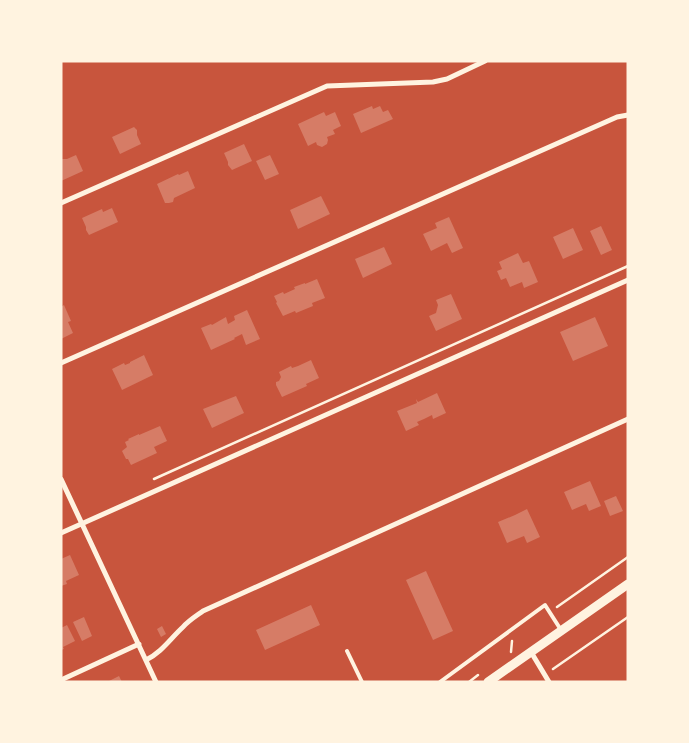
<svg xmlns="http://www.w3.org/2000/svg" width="689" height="743" viewBox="0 0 689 743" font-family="Figtree,sans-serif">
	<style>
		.building { fill: #d67c66 }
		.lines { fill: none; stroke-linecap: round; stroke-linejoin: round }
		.path { stroke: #fff3e0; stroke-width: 2.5 }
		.service { stroke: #fff3e0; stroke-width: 4 }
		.minor { stroke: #fff3e0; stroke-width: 5 }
		.tertiary { stroke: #fff3e0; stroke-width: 9 }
	</style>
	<rect width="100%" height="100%" fill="#c8553d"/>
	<!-- building -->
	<path class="building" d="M372 106 373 109 380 106 383 112 388 110 393 119 361 133 353 114Z
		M324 112 326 116 335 112 341 126 333 130 335 134 327 137 328 140 327 144 322 147 317 145 316 142 308 146 298 124Z
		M134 127 137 130V135L141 144 120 154 112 137Z
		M244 144 252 161 232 170 228 165V162L224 153Z
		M76 155 83 171 61 181V159H67Z
		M270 155 279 174 265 180 256 161Z
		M188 171 195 188 174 198 173 202 169 203H165L157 184 178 174 179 175Z
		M321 196 330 214 298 229 290 210Z
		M112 208 118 222 89 235 86 230V227L82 218 102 209 103 212Z
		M449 217 463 248 452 253 447 243 431 251 423 234 437 228 435 223Z
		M601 226 612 250 601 255 590 231Z
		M573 228 583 250 563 259 553 237Z
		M384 247 392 264 363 278 355 259Z
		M518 253 523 263 529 261 538 282 524 288 522 282 510 287 506 278 501 280 497 271 502 269 499 262Z
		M317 279 325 298 312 303 313 306 296 313 295 311 283 316 276 303 277 302 274 296 283 292 284 294 295 289 294 287 305 283V284Z
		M451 294 462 319 436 331 429 316 436 313 438 305 436 300Z
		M64 305 71 321 68 322 73 333 61 339V307Z
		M247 310 260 339 246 345 242 334 234 338 235 339 211 350 201 328 211 324 212 325 226 317 228 324 235 320 234 316Z
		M595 317 608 346 573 361 560 332Z
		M144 355 153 375 122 390 112 369 124 363 125 365 130 363V362Z
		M311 360 319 378 306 384 307 386 282 397 276 385V382L279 381 281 377 279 372 291 366 292 368 298 366Z
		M437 393 446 413 433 419 432 415 424 419 417 422 419 425 406 431 397 411 417 403 416 399 418 402Z
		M236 396 244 413 212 428 203 409Z
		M160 426 167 441 154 447 157 453 131 465 128 459H126L122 451 127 447 125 442 129 440 128 439 139 434V435Z
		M590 481 601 506 589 511 586 504 572 510 564 492Z
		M616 496 623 511 610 516 604 501Z
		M527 509 540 537 527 543 524 536 507 543 498 522 515 515Z
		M70 555 79 575 66 581 67 584 61 586V559Z
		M426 571 453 631 433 640 406 580Z
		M311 605 320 625 265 650 256 630Z
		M84 617 92 636 82 641 73 622Z
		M67 625 75 641 63 647 64 649 61 650V628Z
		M162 626 166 634 161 637 157 629Z
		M119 676 122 682H107Z"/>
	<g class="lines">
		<!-- path -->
		<path class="path" d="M154 479 628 266
			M557 607 628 557
			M511 652 512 641
			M553 669 628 617
			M469 682 478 675"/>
		<!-- service -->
		<path class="service" d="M347 651 362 682
			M440 682 545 605 561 630"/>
		<!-- minor -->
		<path class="minor" d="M61 203 327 86 433 82 447 79 485 61
			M61 363 617 117 628 115
			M61 479 156 682
			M61 533 628 280
			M531 652 549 682
			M146 660C162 652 170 639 183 627 188 621 196 616 203 611L628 419
			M61 680 139 644"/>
		<!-- tertiary -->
		<path class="tertiary" d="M488 682 628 584"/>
	</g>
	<!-- border -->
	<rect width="689" height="743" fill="none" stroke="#fff3e0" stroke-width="125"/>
</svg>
